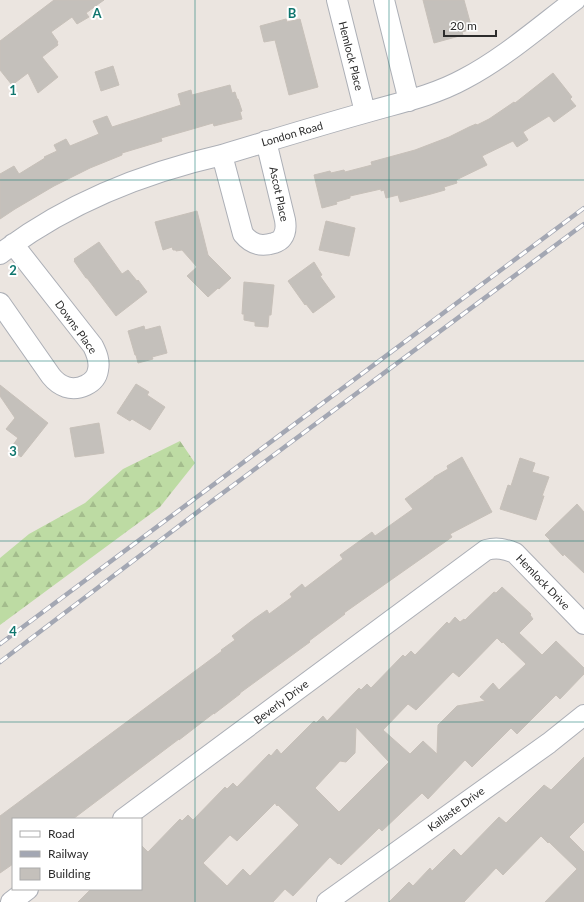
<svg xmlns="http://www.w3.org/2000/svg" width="584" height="902" viewBox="0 0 584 902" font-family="Lato,sans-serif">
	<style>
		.forest { fill: url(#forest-firs) }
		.building { fill: #c4c0bb; stroke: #c7c0b9; fill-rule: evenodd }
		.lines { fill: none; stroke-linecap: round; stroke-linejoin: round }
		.minor-casing { stroke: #acafb6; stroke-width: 22 }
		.minor { stroke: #fff; stroke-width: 20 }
		.rail-casing { stroke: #a3a7b3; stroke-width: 4.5 }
		.rail { stroke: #fff; stroke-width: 3; stroke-dasharray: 9; stroke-linecap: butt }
		.grid { fill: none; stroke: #0f766e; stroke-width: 1; stroke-opacity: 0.55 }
		.labels { text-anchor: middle; stroke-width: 4; stroke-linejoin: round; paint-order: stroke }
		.street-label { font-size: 11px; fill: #2c2c2c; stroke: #fff }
		.grid-label { font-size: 13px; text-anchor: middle; font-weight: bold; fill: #0f766e; stroke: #fff; stroke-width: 4; stroke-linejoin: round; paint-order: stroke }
	</style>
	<defs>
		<pattern id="forest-firs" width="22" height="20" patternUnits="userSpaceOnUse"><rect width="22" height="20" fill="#bddba3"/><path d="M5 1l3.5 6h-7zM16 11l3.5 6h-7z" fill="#a3bc8c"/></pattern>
	</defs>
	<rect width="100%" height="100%" fill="#ebe5e0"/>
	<!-- forest -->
	<path class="forest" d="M180 441 195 463 160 507 0 625V558L29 534 85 503 123 469Z"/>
	<!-- building -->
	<path class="building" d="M54 0H104L86 13 89 17 77 24 72 17 51 32 58 42 57 43 58 45 42 57 58 77 38 93 28 73 12 85 0 70V41Z
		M423 0H464L472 29 462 32 463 35 434 43Z
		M286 19 287 22 300 19 318 87 289 95 275 40 264 42 260 26Z
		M113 66 119 85 101 91 95 72Z
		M553 73 572 97 570 99 576 106 554 122 549 116 523 132 528 140 517 147 513 141 482 156 487 165 456 180 457 183 444 187 445 190 431 194 400 202 398 195 386 198 384 190 381 191V189L350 196V198L336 202 337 204 322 208 314 175 330 171 331 173 344 170 345 172 372 165 371 162 415 150 449 137 469 127 476 124 477 125 489 119 514 102 515 103Z
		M230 85 232 93 235 92 237 99H238L242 111 240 112 242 119 214 126 213 123 189 130 161 138 162 141 122 153V155L90 168 54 186 15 209 0 219V174L14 166 19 174 45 158 44 157 57 151 54 145 66 139 70 146 99 134 93 121 107 116 112 127 181 105 178 94 191 90 192 95Z
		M197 211 208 255 231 278 219 289 218 288 208 297 187 276 197 267 182 250 176 251V250H173L172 247 163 250 155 222Z
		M326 221 355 228 349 256 319 250Z
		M99 242 122 274 128 270 137 281 138 280 147 292 116 316 87 278H86L74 261 75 260 74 259Z
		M314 262 322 275 320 276 335 297 313 313 306 304 305 305 288 281Z
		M244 282 274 285 271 315H269L268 327 255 326V322L244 320V314H242Z
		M144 326 145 330 160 326 167 353 152 357 153 359 138 363 136 355H135L128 331Z
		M136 384 149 392 147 395 165 407 150 430 132 419 130 421 117 413Z
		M0 385 48 423 21 457 10 449 18 438 6 429 15 418 0 396Z
		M99 423 104 453 75 457 70 428Z
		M462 457 492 512 450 534 452 537 344 613 345 614 309 641 310 642 240 693V694L214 714V713L179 740V739L73 819H13V864L0 873V816L222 651 221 650 235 640 232 636 254 619 267 610 269 614 292 597 290 594 302 584 305 588 343 559 340 555 372 532 375 536 413 509 405 499 434 478V477L448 469 447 466Z
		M520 458 535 463 532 472 549 477 542 496H544L536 520 500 509 508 485 511 486Z
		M577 504 584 512V573L564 554 563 556 549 541 550 540 545 535Z
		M502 587 531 614 530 615 533 619 519 633 542 655 556 641 584 668V674L560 699 556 695 517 734 511 728 472 767 465 760 428 799 422 793 382 831 379 828 341 865 339 863 338 864 330 857 293 896 285 889 273 902H78L91 889H141V845L148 852 180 819 182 821 188 815 193 820 225 787 227 789 233 783 237 787 269 754 271 756 277 749 281 754 314 721 316 723 323 716 327 721 359 688 361 690 367 684 371 688 403 655 405 657 411 651 415 655 447 622 449 624 455 617 460 622 464 619 465 620 494 592 496 593ZM497 638 502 643 503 642 526 664 499 690 493 683 480 697 485 701 457 706 438 725 437 754 423 741 410 754 383 730 408 704 416 710 453 672 459 677ZM356 727 389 762 339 812 315 788 340 761 346 762 355 753ZM275 803 277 806 278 805 299 825 250 876 243 869 227 886 203 863 230 835 237 841Z
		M584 757V822L569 837 584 852V902H545L577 869 549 842 548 843 541 836 503 875 496 868 464 902H389L409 882 413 886 430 868 432 871 454 849 461 856 499 817 506 823 544 785 551 790Z"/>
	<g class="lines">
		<!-- minor casing -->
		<g class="minor-casing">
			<path id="minor" d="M337 0 365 112
				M384 0 409 101
				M222 155 243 234C252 245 261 247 274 243 277 242 280 241 282 238 286 233 286 226 285 220L266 141
				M0 254C64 205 143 173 222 155 269 141 317 126 364 113 398 103 433 96 464 79 504 58 539 27 575 0
				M0 303 51 376C55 381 60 385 66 387 78 391 96 384 98 370 100 361 97 354 93 346L13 244
				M123 819 486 550C497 547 505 549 515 553L584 624
				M11 902 28 889
				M327 902 549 743 584 715"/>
		</g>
		<!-- minor -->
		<use href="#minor" class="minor"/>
		<!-- rail casing -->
		<g class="rail-casing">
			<path id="rail" d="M0 644 584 208
				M0 662 208 504 584 224"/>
		</g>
		<!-- rail -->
		<use href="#rail" class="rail"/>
	</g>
	<!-- grid -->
	<path class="grid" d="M195 0V902M389 0V902M0 180H584M0 361H584M0 541H584M0 722H584"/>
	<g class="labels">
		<!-- street labels -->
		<g class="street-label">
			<text transform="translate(351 56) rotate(76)" y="4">Hemlock Place</text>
			<text transform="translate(292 134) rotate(-16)" y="4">London Road</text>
			<text transform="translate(279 194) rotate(78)" y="4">Ascot Place</text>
			<text transform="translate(76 327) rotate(54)" y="4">Downs Place</text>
			<text transform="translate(543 582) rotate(46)" y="4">Hemlock Drive</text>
			<text transform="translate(281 702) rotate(-37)" y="4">Beverly Drive</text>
			<text transform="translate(456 809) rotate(-36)" y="4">Kallaste Drive</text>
		</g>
	</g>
	<g class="grid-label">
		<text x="97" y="18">A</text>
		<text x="292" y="18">B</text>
		<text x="13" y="95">1</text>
		<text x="13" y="275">2</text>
		<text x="13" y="456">3</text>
		<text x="13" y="636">4</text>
	</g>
	<!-- legend -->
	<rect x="12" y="818" width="130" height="72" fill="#ffffff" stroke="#ababab"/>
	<rect x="20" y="831" width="20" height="6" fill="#ffffff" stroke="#ababab"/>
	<text x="48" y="838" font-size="12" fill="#2c2c2c">Road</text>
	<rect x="20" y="851" width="20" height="6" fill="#a3a7b3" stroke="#ababab"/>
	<text x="48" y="858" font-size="12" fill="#2c2c2c">Railway</text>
	<rect x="20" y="868" width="20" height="12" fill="#c4c0bb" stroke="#ababab"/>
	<text x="48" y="878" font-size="12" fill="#2c2c2c">Building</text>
	<!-- scale -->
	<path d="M444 30v6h52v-6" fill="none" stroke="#2c2c2c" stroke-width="2"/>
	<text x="450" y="30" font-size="12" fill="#2c2c2c" stroke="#ffffff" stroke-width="3" paint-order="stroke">20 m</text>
</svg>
